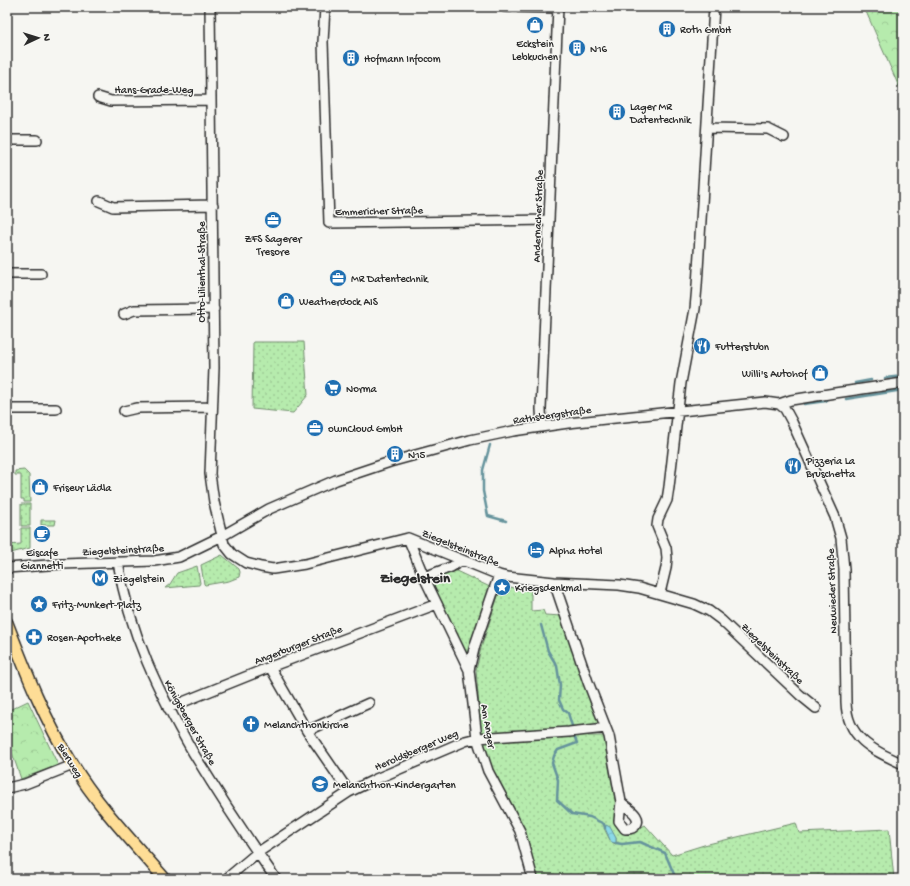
<svg xmlns="http://www.w3.org/2000/svg" width="910" height="886" viewBox="0 0 910 886" font-family="'Gochi Hand',sans-serif">
	<style>
		.grass { fill: url(#grass-dots); stroke: #708b6c; fill-rule: evenodd }
		.forest { fill: url(#forest-crowns); stroke: #708b6c }
		.water { fill: url(#water-waves); stroke: #65939c }
		.lines { fill: none; stroke-linecap: round; stroke-linejoin: round }
		.stream { stroke: #65939c; stroke-width: 2.5 }
		.minor-casing { stroke: #2b2b2b; stroke-width: 12 }
		.major-casing { stroke: #2b2b2b; stroke-width: 14 }
		.minor { stroke: #f6f6f2; stroke-width: 9 }
		.major { stroke: #fedd96; stroke-width: 11 }
		.labels { text-anchor: middle; stroke-width: 3; stroke-linejoin: round; paint-order: stroke }
		.poi-label { font-size: 11px; fill: #2b2b2b; stroke: #f6f6f2; text-anchor: start }
		.street-label { font-size: 11px; fill: #2b2b2b; stroke: #f6f6f2 }
		.district-label { font-size: 15px; font-weight: bold; fill: #2b2b2b; stroke: #f6f6f2 }
	</style>
	<defs>
		<pattern id="grass-dots" width="8" height="8" patternUnits="userSpaceOnUse"><rect width="8" height="8" fill="#b6ebad"/><path d="M2 2h.1M6 6h.1" fill="none" stroke="#9dca95" stroke-width="1.8" stroke-linecap="round"/></pattern>
		<pattern id="forest-crowns" width="20" height="18" patternUnits="userSpaceOnUse"><rect width="20" height="18" fill="#b6ebad"/><path d="M2 6a3 3 0 1 1 6 0M12 15a3 3 0 1 1 6 0" fill="none" stroke="#9dca95"/></pattern>
		<pattern id="water-waves" width="16" height="10" patternUnits="userSpaceOnUse"><rect width="16" height="10" fill="#8bd9e8"/><path d="M0 5q4-4 8 0t8 0" fill="none" stroke="#78bac7"/></pattern>
	</defs>
	<rect width="100%" height="100%" fill="#f6f6f2"/>
	<filter id="ink" filterUnits="userSpaceOnUse"><feTurbulence type="fractalNoise" baseFrequency=".025" numOctaves="2"/><feDisplacementMap in="SourceGraphic" scale="8" xChannelSelector="R" yChannelSelector="G"/><feConvolveMatrix kernelMatrix="1 2 1 2 8 2 1 2 1" color-interpolation-filters="sRGB"/></filter>
	<g filter="url(#ink)">
		<!-- grass -->
		<path class="grass" d="M253 342H304L308 395 293 413 252 409Z
			M24 470 29 475 30 502H24V499H21V475H15V471Z
			M21 504H30V526H21Z
			M41 520H56L55 525H41Z
			M21 528H30V548L7 554V545L21 544Z
			M222 555 239 569 240 572 239 577 229 581 205 585 204 584 201 565Z
			M197 566 200 583 199 585 165 588 170 584 177 573Z
			M452 569 490 587 468 658 429 577Z
			M510 587 531 591V611L543 610 545 615 562 616 598 722 594 725 588 726 485 734 481 732 476 670 481 648 500 590Z
			M586 734 588 736H605L606 751 616 804 617 822 622 833H632L645 825 672 855 704 845 796 823 799 833 889 829 894 879H843L842 878 833 879H536L482 743 483 741ZM606 826 616 838V844L611 842 604 828Z"/>
		<!-- forest -->
		<path class="forest" d="M864 7H900L903 96Z
			M28 701 58 765 21 779 7 738V711Z"/>
		<!-- water -->
		<path class="water" d="M606 825 610 827 616 838V843L611 842 605 828Z"/>
		<g class="lines">
			<!-- stream -->
			<path class="stream" d="M885 378 903 376
				M855 383 871 380
				M846 399 903 390
				M804 404 826 401
				M490 445 483 470V491L488 516 506 521
				M541 625 548 651 557 666 560 685 559 700 563 709 568 713 572 726
				M575 738 577 743 558 750 554 756 552 763 558 780 557 800 572 814 590 817 604 824 605 828
				M616 843 622 844 640 842 665 853 676 879"/>
			<!-- minor casing -->
			<g class="minor-casing">
				<path id="minor" d="M210 7 214 368 210 474 214 502 224 544 232 554 246 563 261 567 273 569 305 564 408 538 499 575 507 577 554 582 619 585 639 588 694 604 709 611 721 620 800 695 816 708
					M325 7 323 42 329 223 549 220
					M505 7 558 8
					M98 97 111 101 211 100
					M708 128 768 129 784 137
					M7 140H37
					M99 201 113 207 213 205
					M7 274H41
					M124 314 134 310 214 309
					M779 404 785 409 792 422 835 517 841 538 844 569 846 702C847 739 873 750 903 764
					M7 409H56
					M124 411 137 408 212 407
					M542 427 541 409 558 7
					M408 538 424 577 469 670 477 738 488 771 520 831 533 879
					M118 562C129 633 159 693 194 754 220 797 247 838 276 879
					M7 568 62 564 154 561 179 557 222 536 269 509 336 480 390 462 470 440 513 431 568 423 765 402 779 404 791 400 835 393 903 383
					M424 577 451 567 461 561
					M554 582 588 682 609 736 621 802 619 821 625 829C629 829 632 829 635 826 644 816 626 808 621 802
					M660 593 666 568 667 558 666 548 657 526 658 519 667 500 669 487 681 383 695 309 697 286 714 7
					M270 667 307 731 349 792
					M469 670 475 645 499 575
					M168 708 270 667 437 604
					M307 731 369 703
					M7 788 25 784 73 765
					M226 879 257 853 349 792 376 779 465 741 477 738 569 732 606 728"/>
			</g>
			<!-- major casing -->
			<g class="major-casing">
				<path id="major" d="M7 623C26 672 45 721 73 765 98 806 133 842 165 879"/>
			</g>
			<!-- minor -->
			<use href="#minor" class="minor"/>
			<!-- major -->
			<use href="#major" class="major"/>
		</g>
	</g>
	<!-- icons -->
	<defs>
		<g id="shop-disc" transform="scale(0.9)"><circle r="9.5" fill="#1f6fb2" stroke="#f6f6f2"/><path d="M-5-2.5h2.3a2.7 3.5 0 0 1 5.4 0H5L5.5 6h-11ZM-1.5-2.5h3a1.5 2.3 0 0 0-3 0Z" fill="#fff"/></g>
		<g id="building-disc" transform="scale(0.9)"><circle r="9.5" fill="#1f6fb2" stroke="#f6f6f2"/><path d="M-4-6H4V6H1V3H-1V6H-4ZM-2.5-4.3h1.7v1.8h-1.7ZM.8-4.3h1.7v1.8H.8ZM-2.5-1h1.7V.8h-1.7ZM.8-1h1.7V.8H.8Z" fill="#fff"/></g>
		<g id="office-disc" transform="scale(0.9)"><circle r="9.5" fill="#1f6fb2" stroke="#f6f6f2"/><path d="M-6-3h4V-5.5h4V-3h4V5H-6ZM-1-4.5V-3h2v-1.5ZM-6 0V1H6V0Z" fill="#fff"/></g>
		<g id="restaurant-disc" transform="scale(0.9)"><circle r="9.5" fill="#1f6fb2" stroke="#f6f6f2"/><path d="M-5-6h1v4h1v-4h1v4h1v-4h1v5L-1.5 .5V6h-2V.5L-5-1ZM5-6V6H3V1.5H1.5Q1.5-4 5-6Z" fill="#fff"/></g>
		<g id="supermarket-disc" transform="scale(0.9)"><circle r="9.5" fill="#1f6fb2" stroke="#f6f6f2"/><path d="M-6-5.5h2.5l.6 2H6L4.5 2H-2.5L-4.4-4H-6ZM-1.5 3.2a1.3 1.3 0 1 0 .1 0ZM3 3.2a1.3 1.3 0 1 0 .1 0Z" fill="#fff"/></g>
		<g id="cafe-disc" transform="scale(0.9)"><circle r="9.5" fill="#1f6fb2" stroke="#f6f6f2"/><path d="M-5.5-4.5H6V0H3Q3 3.5 0 3.5H-2.5Q-5.5 3.5-5.5 0ZM3-3.2v2h1.7v-2ZM-6 4.5H4V6H-6Z" fill="#fff"/></g>
		<g id="hotel-disc" transform="scale(0.9)"><circle r="9.5" fill="#1f6fb2" stroke="#f6f6f2"/><path d="M-6-4.5h1.5V1H6V5H4.5V3h-9V5H-6ZM-4 0a1.8 1.8 0 1 1 3.6 0ZM.5 0V-2.5h3Q6-2.5 6 0Z" fill="#fff"/></g>
		<g id="metro-disc" transform="scale(0.9)"><circle r="9.5" fill="#1f6fb2" stroke="#f6f6f2"/><path d="M-5.5 5V-5H-3L0 0L3-5H5.5V5H3V-.5L0 4L-3-.5V5Z" fill="#fff"/></g>
		<g id="sight-disc" transform="scale(0.9)"><circle r="9.5" fill="#1f6fb2" stroke="#f6f6f2"/><path d="M0-6L1.8-2.2L6-1.7L2.9 1.2L3.7 5.4L0 3.3L-3.7 5.4L-2.9 1.2L-6-1.7L-1.8-2.2Z" fill="#fff"/></g>
		<g id="pharmacy-disc" transform="scale(0.9)"><circle r="9.5" fill="#1f6fb2" stroke="#f6f6f2"/><path d="M-2-6h4v4h4v4h-4v4h-4v-4h-4v-4h4Z" fill="#fff"/></g>
		<g id="church-disc" transform="scale(0.9)"><circle r="9.5" fill="#1f6fb2" stroke="#f6f6f2"/><path d="M-1.2-6h2.4v3.5h3.3v2.4h-3.3V6h-2.4V-.1h-3.3v-2.4h3.3Z" fill="#fff"/></g>
		<g id="school-disc" transform="scale(0.9)"><circle r="9.5" fill="#1f6fb2" stroke="#f6f6f2"/><path d="M0-5L7-2L0 1L-7-2ZM-4 1L0 2.5L4 1V4Q0 6-4 4Z" fill="#fff"/></g>
	</defs>
	<g fill-rule="evenodd">
		<use href="#shop-disc" x="535" y="25"/>
		<use href="#building-disc" x="667" y="29"/>
		<use href="#building-disc" x="577" y="48"/>
		<use href="#building-disc" x="351" y="58"/>
		<use href="#building-disc" x="617" y="112"/>
		<use href="#office-disc" x="273" y="220"/>
		<use href="#office-disc" x="338" y="278"/>
		<use href="#shop-disc" x="286" y="301"/>
		<use href="#restaurant-disc" x="702" y="346"/>
		<use href="#shop-disc" x="820" y="373"/>
		<use href="#supermarket-disc" x="333" y="388"/>
		<use href="#office-disc" x="315" y="428"/>
		<use href="#building-disc" x="395" y="454"/>
		<use href="#restaurant-disc" x="793" y="466"/>
		<use href="#shop-disc" x="40" y="487"/>
		<use href="#cafe-disc" x="42" y="534"/>
		<use href="#hotel-disc" x="536" y="550"/>
		<use href="#metro-disc" x="100" y="578"/>
		<use href="#sight-disc" x="502" y="587"/>
		<use href="#sight-disc" x="39" y="604"/>
		<use href="#pharmacy-disc" x="34" y="637"/>
		<use href="#church-disc" x="251" y="724"/>
		<use href="#school-disc" x="320" y="784"/>
	</g>
	<g class="labels">
		<!-- poi labels -->
		<g class="poi-label">
			<text x="680" y="33">Roth GmbH</text>
			<text x="535" y="47" text-anchor="middle">Eckstein<tspan x="535" dy="13">Lebkuchen</tspan></text>
			<text x="590" y="52">N16</text>
			<text x="364" y="62">Hofmann Infocom</text>
			<text x="630" y="110">Lager MR<tspan x="630" dy="13">Datentechnik</tspan></text>
			<text x="273" y="242" text-anchor="middle">ZFS Sagerer<tspan x="273" dy="13">Tresore</tspan></text>
			<text x="351" y="282">MR Datentechnik</text>
			<text x="299" y="305">Weatherdock AIS</text>
			<text x="715" y="350">Futterstubn</text>
			<text x="807" y="377" text-anchor="end">Willi's Autohof</text>
			<text x="346" y="392">Norma</text>
			<text x="328" y="432">ownCloud GmbH</text>
			<text x="408" y="458">N15</text>
			<text x="806" y="464">Pizzeria La<tspan x="806" dy="13">Bruschetta</tspan></text>
			<text x="53" y="491">Friseur Lädla</text>
			<text x="549" y="554">Alpha Hotel</text>
			<text x="42" y="556" text-anchor="middle">Eiscafe<tspan x="42" dy="13">Giannetti</tspan></text>
			<text x="113" y="582">Ziegelstein</text>
			<text x="515" y="591">Kriegsdenkmal</text>
			<text x="52" y="608">Fritz-Munkert-Platz</text>
			<text x="47" y="641">Rosen-Apotheke</text>
			<text x="264" y="728">Melanchthonkirche</text>
			<text x="333" y="788">Melanchthon-Kindergarten</text>
		</g>
		<!-- street labels -->
		<g class="street-label">
			<text x="154" y="93">Hans-Grade-Weg</text>
			<text transform="translate(379 210) rotate(-1)" y="4">Emmericher Straße</text>
			<text transform="translate(537 216) rotate(-88)" y="4">Andernacher Straße</text>
			<text transform="translate(201 272) rotate(-90)" y="4">Otto-Lilienthal-Straße</text>
			<text transform="translate(552 414) rotate(-8)" y="4">Rathsbergstraße</text>
			<text transform="translate(461 547) rotate(22)" y="4">Ziegelsteinstraße</text>
			<text transform="translate(123 549) rotate(-3)" y="4">Ziegelsteinstraße</text>
			<text transform="translate(831 591) rotate(-92)" y="4">Neuwieder Straße</text>
			<text transform="translate(298 644) rotate(-21)" y="4">Angerburger Straße</text>
			<text transform="translate(773 653) rotate(44)" y="4">Ziegelsteinstraße</text>
			<text transform="translate(191 722) rotate(61)" y="4">Königsberger Straße</text>
			<text transform="translate(489 726) rotate(80)" y="4">Am Anger</text>
			<text transform="translate(416 749) rotate(-23)" y="4">Heroldsberger Weg</text>
			<text transform="translate(71 760) rotate(58)" y="4">Bierweg</text>
		</g>
		<!-- district labels -->
		<g class="district-label">
			<text x="415" y="582">Ziegelstein</text>
		</g>
	</g>
	<!-- margin -->
	<rect width="910" height="886" fill="none" stroke="#f6f6f2" stroke-width="24"/>
	<rect x="12" y="12" width="886" height="862" fill="none" stroke="#2b2b2b" stroke-width="1.5" filter="url(#ink)"/>
	<!-- north arrow -->
	<g transform="translate(38 38) rotate(86)" stroke="#f6f6f2" stroke-width="3" paint-order="stroke">
	<path d="M0-3L7 15L0 10L-7 15Z" fill="#2b2b2b"/>
	<text y="-6" font-size="11" font-weight="bold" text-anchor="middle" fill="#2b2b2b">N</text>
	</g>
</svg>
